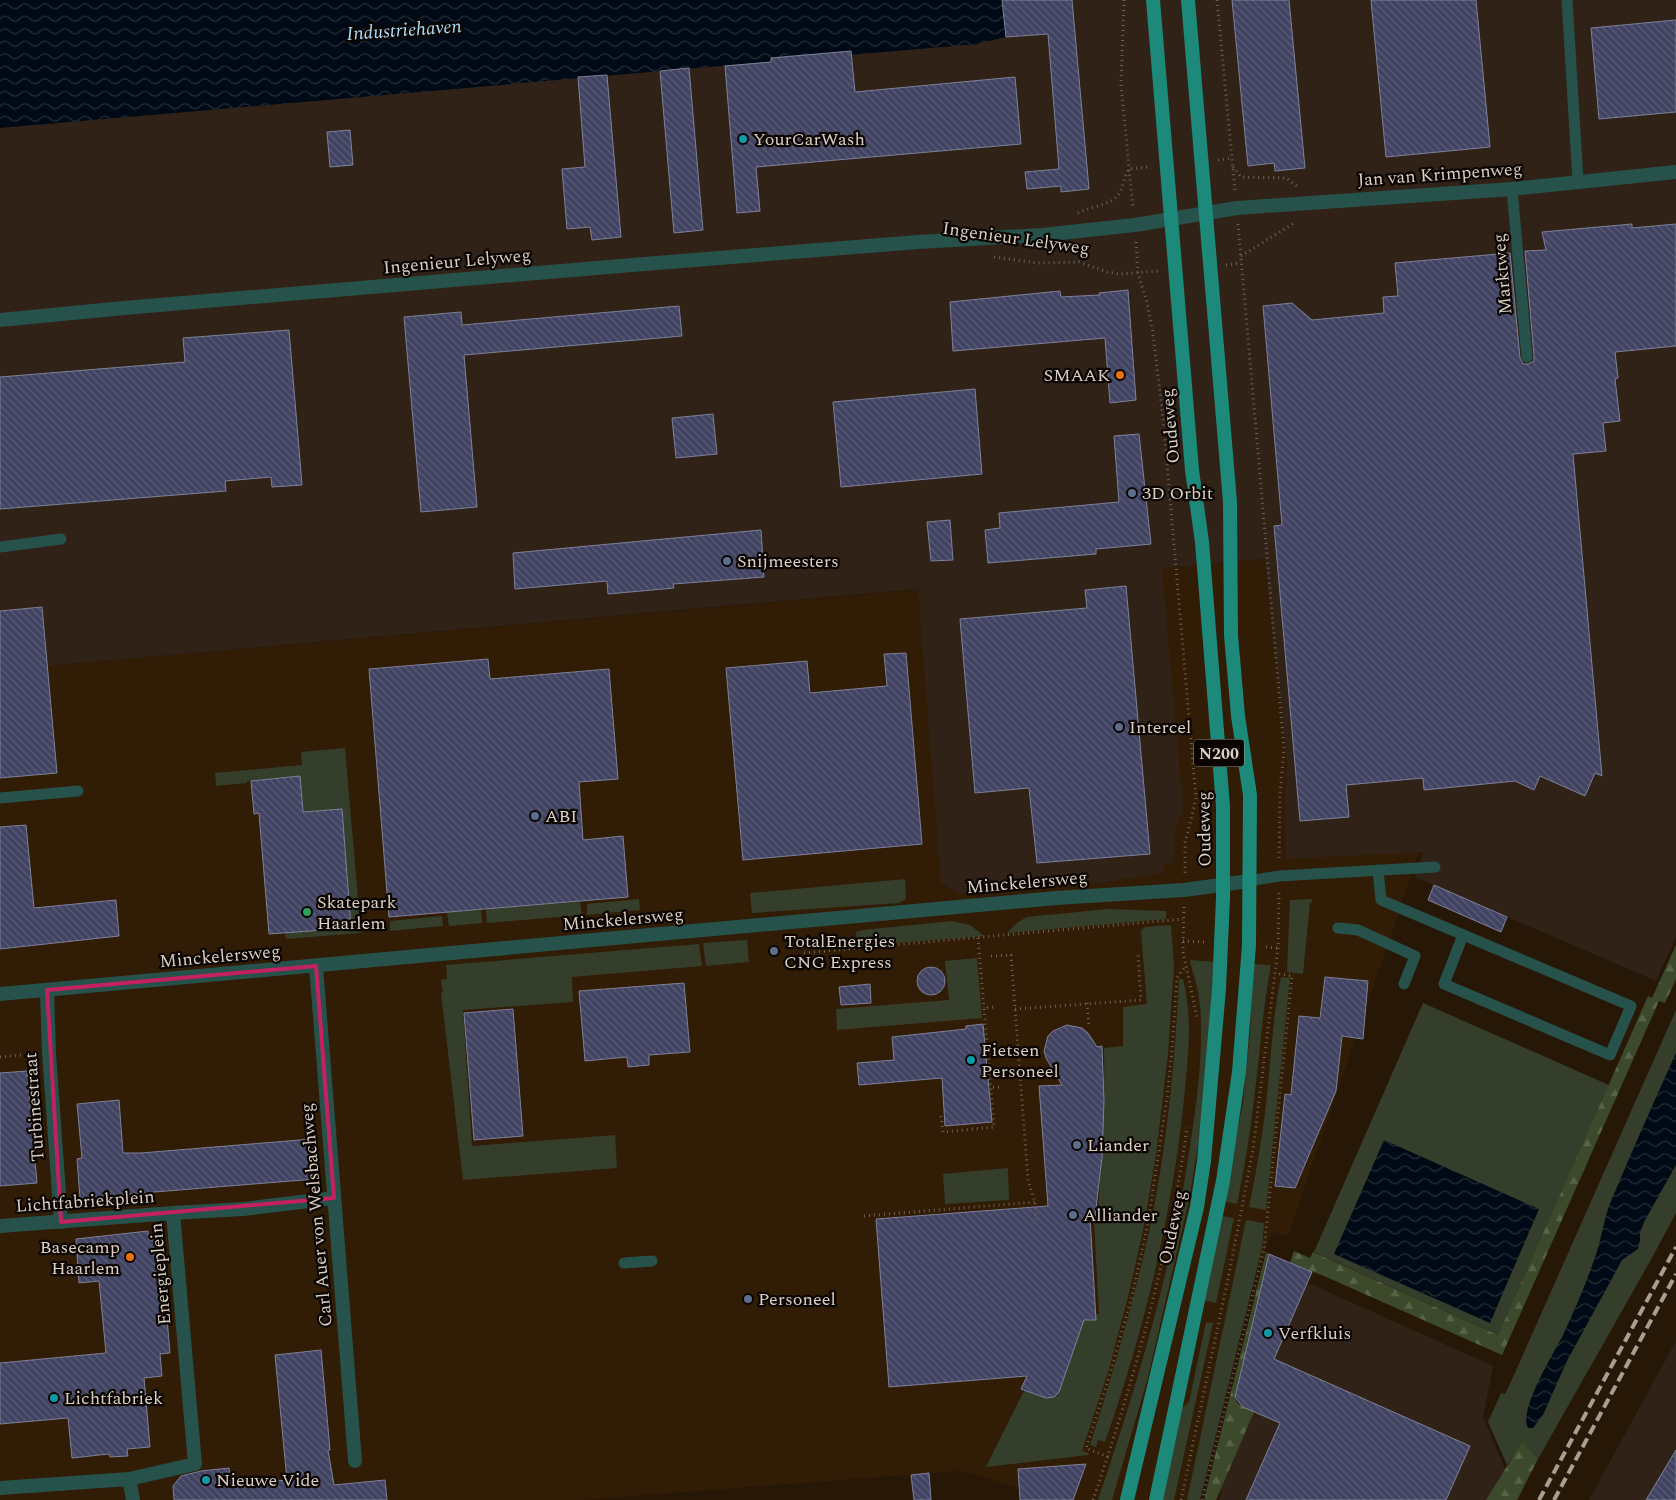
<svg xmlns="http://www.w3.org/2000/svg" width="1676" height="1500" viewBox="0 0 1676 1500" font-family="Spectral,serif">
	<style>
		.built { fill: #311c05 }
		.industrial { fill: #312218 }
		.green { fill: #353e2b }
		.forest { fill: url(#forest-firs) }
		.water { fill: url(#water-waves) }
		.building { fill: url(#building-back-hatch); stroke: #7e8199 }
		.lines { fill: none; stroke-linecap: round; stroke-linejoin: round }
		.path { stroke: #706255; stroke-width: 3; stroke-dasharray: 1 4; stroke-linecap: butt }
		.service { stroke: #26524b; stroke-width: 11 }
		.minor { stroke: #26524b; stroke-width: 14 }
		.primary { stroke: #1c897a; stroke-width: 14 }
		.rail { stroke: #aa9e92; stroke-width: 4; stroke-dasharray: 10 5; stroke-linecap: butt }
		.marked { fill: none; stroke: #c32160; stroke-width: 4; stroke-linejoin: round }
		.culture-dot { fill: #0f9aa8; stroke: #0b0502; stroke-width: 2 }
		.food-dot { fill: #e8710a; stroke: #0b0502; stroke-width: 2 }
		.service-dot { fill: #5c6f8a; stroke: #0b0502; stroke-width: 2 }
		.leisure-dot { fill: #2e9e5b; stroke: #0b0502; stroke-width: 2 }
		.labels { text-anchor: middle; stroke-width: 4.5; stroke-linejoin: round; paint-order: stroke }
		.shield { fill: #0b0502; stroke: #9d938b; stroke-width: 1 }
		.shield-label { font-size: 16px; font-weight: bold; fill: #dbd0c6 }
		.poi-label { font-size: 18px; fill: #dbd0c6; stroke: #0b0502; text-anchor: start }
		.street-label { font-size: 18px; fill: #dbd0c6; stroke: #0b0502 }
		.water-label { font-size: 19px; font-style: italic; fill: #abdcfa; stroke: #0b0502 }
	</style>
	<defs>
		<pattern id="forest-firs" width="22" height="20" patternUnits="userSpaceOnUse" patternTransform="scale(1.25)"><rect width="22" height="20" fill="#3c4a2b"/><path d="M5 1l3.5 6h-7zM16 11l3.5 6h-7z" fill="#586348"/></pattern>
		<pattern id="water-waves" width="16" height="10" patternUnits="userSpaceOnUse" patternTransform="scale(1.25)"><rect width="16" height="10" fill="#000a16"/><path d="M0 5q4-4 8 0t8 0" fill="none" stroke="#252d36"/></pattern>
		<pattern id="building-back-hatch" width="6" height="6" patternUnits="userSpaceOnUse" patternTransform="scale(1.25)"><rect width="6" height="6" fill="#414362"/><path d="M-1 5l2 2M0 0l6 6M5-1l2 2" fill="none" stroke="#5c5d77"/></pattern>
	</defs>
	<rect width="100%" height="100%" fill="#271707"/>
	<!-- built -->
	<path class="built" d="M1265 559 1297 848 1421 847 1288 1236 1272 1232 1245 1306 1193 1500H1061L961 1471 581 1500H0V670Z"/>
	<!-- industrial -->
	<path class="industrial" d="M0 0H1676V937L1656 981 1415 877 1423 852 1286 859 1285 797 1287 764 1265 559 1162 568 1183 807 1174 834 1173 863 1164 864V873L1098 883 1070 875 961 894 941 883 918 589 0 670Z
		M1266 1264 1493 1366 1483 1417 1511 1483 1502 1500H1219Z
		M1676 1341V1500H1589Z"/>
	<!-- green -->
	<path class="green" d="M345 748 361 933 286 939 285 933 351 927 342 809 301 812 297 777 247 781V783L216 786 215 773 302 765 301 752Z
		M905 879 906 899 899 903 752 913 750 893Z
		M639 899 640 910 587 915V904Z
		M1312 899V903H1310L1303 974 1287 972 1290 900Z
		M580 902 582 915 487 923 486 909Z
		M1108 909 1166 911V919L1007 933 1018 922 1027 917Z
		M481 910 482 923 449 926 447 912Z
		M442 916 443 926 390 931V921Z
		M951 921 970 925 984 936 857 946 856 932 863 930Z
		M1171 925 1174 967 1168 1054 1156 1155 1143 1231 1128 1297 1109 1369 1082 1451 1089 1453 1088 1455 986 1467 1030 1379 1083 1315 1099 1314 1094 1221H1097C1102 1163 1105 1106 1104 1048L1123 1046V1007L1147 1004 1141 931 1145 927Z
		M747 940 749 962 706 966 703 943Z
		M699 944 702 966 572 977 573 1002 463 1010 472 1146 615 1135 617 1168 463 1180 441 993 443 992 441 980 447 979 446 965Z
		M977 958 982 1018 837 1030 836 1009 949 1000 945 961Z
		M1190 960 1214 962 1204 1110 1189 1200 1148 1377 1112 1500H1098C1136 1388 1170 1276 1188 1159 1195 1115 1202 1069 1201 1024 1201 1010 1199 996 1196 982 1194 975 1191 968 1190 960Z
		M1253 964 1270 965V971C1262 1014 1260 1055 1254 1099 1250 1135 1244 1170 1237 1204L1224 1201 1243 1102 1250 1033Z
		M1281 977 1290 978 1266 1210 1249 1207C1256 1173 1262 1139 1266 1104 1271 1062 1272 1019 1281 977Z
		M1179 979H1183C1193 1019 1188 1058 1184 1099 1172 1216 1144 1331 1105 1442L1098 1440 1096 1447 1090 1445C1113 1373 1134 1301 1150 1227 1167 1145 1175 1062 1179 979Z
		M1423 1003 1609 1085 1498 1335 1314 1252Z
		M1676 1010V1213L1648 1265 1538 1459 1522 1443 1507 1465 1488 1422 1501 1393 1505 1394 1510 1384Z
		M1008 1168 1009 1200 945 1204 943 1174Z
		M1222 1216 1234 1218 1216 1303 1202 1300Z
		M1246 1220 1264 1223 1262 1248 1200 1500H1187Z
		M1206 1322 1213 1323 1174 1500H1160L1180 1410 1189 1402Z"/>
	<!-- forest -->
	<path class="forest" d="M1676 945V979L1665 1003 1659 1001 1502 1355 1324 1276 1290 1263 1294 1251 1310 1258 1313 1252 1498 1335 1648 996 1652 998Z
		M1266 1252 1269 1254 1235 1398 1238 1404 1254 1412 1216 1500H1204Z
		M1522 1442 1538 1459 1517 1500H1486Z"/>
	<!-- water -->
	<path class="water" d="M0 0H1003L1006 37 977 44 0 128Z
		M1676 1053V1165L1644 1222 1640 1233V1240L1638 1249 1622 1260 1567 1361 1543 1415 1533 1428H1528C1518 1410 1554 1353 1563 1335 1575 1309 1586 1284 1595 1257 1601 1241 1603 1223 1609 1206 1630 1155 1653 1104 1676 1053Z
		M1384 1140 1539 1209 1490 1323 1334 1254Z"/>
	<!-- building -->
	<path class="building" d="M1002 0H1072L1089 189 1061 192V186L1027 189 1025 172 1059 169 1048 34 1006 37Z
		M1232 0H1289L1305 168 1275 171 1274 163 1248 166Z
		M1371 0H1476L1490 147 1386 157Z
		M1676 20V112L1599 119 1591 28Z
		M851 51 855 92 1015 77 1021 144 756 167 760 211 737 213 725 66 771 62V58Z
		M689 68 703 230 674 233 660 71Z
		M607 75 621 237 592 240 590 227 567 229 562 169 585 167 578 77Z
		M350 130 353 165 330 167 327 132Z
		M1632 224V228L1676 224V346L1615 352 1618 378 1615 379 1620 421 1603 423 1606 451 1573 454 1602 776 1595 773 1585 796 1540 776 1534 790 1515 781 1424 790 1423 778 1346 785 1349 817 1300 821 1274 526 1282 525 1263 306 1292 303 1312 320 1384 313 1383 297 1398 296 1395 263 1510 253 1520 358 1523 364H1528L1534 361V356L1525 251 1546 250 1542 232Z
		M1128 290 1136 400 1110 403 1105 338 953 351 950 302 1060 291 1061 297 1100 295 1099 293Z
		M679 306 682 336 464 355 477 507 421 512 404 317 461 312 462 325Z
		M289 330 302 485 272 487 271 477 225 481 226 491 0 509V377L185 362 183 338Z
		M975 389 982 474 841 487 833 402Z
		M713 414 717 454 676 458 672 418Z
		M1139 434 1151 544 1096 549V554L988 563 985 530 1000 528 999 513 1119 502 1114 436Z
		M950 520 953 560 931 561 927 522Z
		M761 530 764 577 673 584 674 588 608 594 607 581 515 589 513 553Z
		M1126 586 1150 854 1037 863 1029 788 975 793 960 619 1087 608 1085 590Z
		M42 607 57 773 0 778V611Z
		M906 653 922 844 743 860 726 668 807 661 810 693 887 686 884 654Z
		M488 659 490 679 609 669 618 779 579 782 583 840 623 836 628 897 389 917 369 669Z
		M300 776 303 812 342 809 351 928 269 934 259 813 254 814 251 781Z
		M26 825 34 908 116 900 119 936 0 949V827Z
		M1434 885 1507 917 1501 932 1428 900Z
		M917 981a14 14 0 1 1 28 0a14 14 0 1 1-28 0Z
		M1325 977 1368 981 1363 1039 1342 1036 1336 1091 1295 1188 1275 1186 1285 1094 1291 1095 1299 1016 1320 1018Z
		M684 983 690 1052 649 1055V1065L628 1067 627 1057 585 1061 579 991Z
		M870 984 871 1003 841 1005 839 987Z
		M513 1009 523 1136 474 1140 464 1013Z
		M983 1024 992 1122 945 1126 942 1078 859 1085 857 1063 894 1060 892 1037 966 1029V1026Z
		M1067 1025 1082 1028 1088 1033 1097 1047 1102 1046 1104 1101 1102 1157 1095 1217H1090L1096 1320H1084L1059 1392 1054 1397 1046 1398 1021 1389 1027 1376 889 1387 876 1219 1048 1206 1039 1086 1062 1085 1046 1058 1044 1051 1048 1036 1053 1031Z
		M27 1071 37 1183 0 1186V1073Z
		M119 1100 123 1153H141L312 1139 316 1179 80 1198 77 1159 82 1158 77 1104Z
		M148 1231 149 1240 160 1239 170 1353 160 1354 162 1376 144 1378 150 1447 127 1449 128 1456 110 1457 109 1454 72 1458 68 1418 0 1424V1363L106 1353 99 1281 79 1283 76 1239Z
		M1269 1254 1312 1272 1274 1359 1470 1446 1446 1500H1246L1280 1423 1243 1407 1235 1397Z
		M321 1350 330 1450H328L334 1485 385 1480 387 1500H174L173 1486 181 1476 201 1471 229 1468 231 1485 287 1480 275 1355Z
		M1676 1450V1500H1646Z
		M1086 1464 1073 1500H1020L1018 1469Z
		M929 1473 931 1500H914L911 1475Z"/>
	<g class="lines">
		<!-- path -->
		<path class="path" d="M1124 0 1121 84 1133 209
			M1217 0 1235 191
			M1218 160 1232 158
			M1233 167 1241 177 1286 178 1297 186
			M1078 213C1090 206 1113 206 1120 192 1124 184 1124 177 1129 169L1149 167
			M1238 224 1284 749 1280 793 1279 861
			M1136 242 1138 273 1147 302 1153 334 1163 418 1196 799 1185 843V873
			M1241 256 1294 223
			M994 257 1038 263 1079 262 1107 272 1119 274 1158 271
			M1226 265 1241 263
			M1184 907 1183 952 1197 1017
			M978 938 984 1008
			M1183 941 1205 942
			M1266 947 1278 948
			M804 953 1183 919
			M991 956 1011 955 1028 1180 1035 1202 1036 1219
			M1087 1003 1089 1025
			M1015 1009 1141 1000 1138 955
			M0 1057 33 1054
			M988 1088 1000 1087
			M941 1116 943 1132 994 1127 984 1008 995 1007
			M864 1216 1035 1202
			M1108 1457 1086 1448 1109 1377 1132 1296 1148 1223 1167 1098 1172 1050 1177 978 1186 965
			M1093 1500C1119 1424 1142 1348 1160 1270 1171 1223 1181 1175 1187 1127
			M1181 1500 1230 1269 1253 1150 1278 948 1279 892
			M1202 1500 1264 1249 1292 976 1275 973"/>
		<!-- service -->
		<path class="service" d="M1567 0 1578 181
			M1512 189 1527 357
			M0 547 61 539
			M0 798 78 791
			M1378 870 1381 900 1631 1006 1610 1055 1444 984 1463 935
			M1249 881 1279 876 1435 867
			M1338 928 1358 930 1415 956 1404 984
			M624 1263 652 1261"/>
		<!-- minor -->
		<path class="minor" d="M0 320 124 308 644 264 918 242 1042 235 1135 225 1237 208 1512 189 1676 172
			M316 966 355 1461
			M47 990 49 1053 61 1222
			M0 994 1056 898 1184 890 1249 881
			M0 1226 173 1213
			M129 1479 133 1500
			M0 1488 129 1479 195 1464 173 1213 243 1209 334 1198"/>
		<!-- primary -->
		<path class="primary" d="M1127 1500 1197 1207 1204 1161 1219 989 1223 898V806L1202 542 1192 470 1153 0
			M1156 1500 1223 1181 1239 1072 1249 945 1250 795 1238 716 1231 635 1230 502 1188 0"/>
		<!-- rail -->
		<path class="rail" d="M1539 1500 1676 1247
			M1554 1500 1676 1274"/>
	</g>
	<!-- marked area -->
	<path class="marked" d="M316 966 334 1198 61 1222 47 990Z"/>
	<!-- markers -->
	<g class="culture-dot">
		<circle cx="743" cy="139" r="5"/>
		<circle cx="971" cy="1060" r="5"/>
		<circle cx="1268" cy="1333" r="5"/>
		<circle cx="54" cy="1398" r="5"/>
		<circle cx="206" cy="1480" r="5"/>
	</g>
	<g class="food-dot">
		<circle cx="1120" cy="375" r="5"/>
		<circle cx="130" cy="1257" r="5"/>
	</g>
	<g class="service-dot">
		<circle cx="1132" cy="493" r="5"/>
		<circle cx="727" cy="561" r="5"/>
		<circle cx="1119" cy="727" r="5"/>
		<circle cx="535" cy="816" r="5"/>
		<circle cx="774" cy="951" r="5"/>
		<circle cx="1077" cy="1145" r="5"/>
		<circle cx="1073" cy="1215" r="5"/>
		<circle cx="748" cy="1299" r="5"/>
	</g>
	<circle class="leisure-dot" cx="307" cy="912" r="5"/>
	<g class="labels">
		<!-- shield labels -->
		<rect class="shield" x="1194" y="739.5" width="50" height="27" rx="4"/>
		<g class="shield-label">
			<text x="1219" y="759">N200</text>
		</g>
		<!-- poi labels -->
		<g class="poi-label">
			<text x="753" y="145">YourCarWash</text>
			<text x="1110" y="381" text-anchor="end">SMAAK</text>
			<text x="1142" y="499">3D Orbit</text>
			<text x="737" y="567">Snijmeesters</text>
			<text x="1129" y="733">Intercel</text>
			<text x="545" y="822">ABI</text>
			<text x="317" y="908">Skatepark<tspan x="317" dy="21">Haarlem</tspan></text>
			<text x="784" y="947">TotalEnergies<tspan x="784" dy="21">CNG Express</tspan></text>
			<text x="981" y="1056">Fietsen<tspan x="981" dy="21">Personeel</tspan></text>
			<text x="1087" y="1151">Liander</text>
			<text x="1083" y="1221">Alliander</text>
			<text x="120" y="1253" text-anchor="end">Basecamp<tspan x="120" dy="21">Haarlem</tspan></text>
			<text x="758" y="1305">Personeel</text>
			<text x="1278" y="1339">Verfkluis</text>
			<text x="64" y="1404">Lichtfabriek</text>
			<text x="216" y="1486">Nieuwe Vide</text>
		</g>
		<!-- street labels -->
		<g class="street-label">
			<text transform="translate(1440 174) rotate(-4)" y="6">Jan van Krimpenweg</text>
			<text transform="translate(1016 238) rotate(8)" y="6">Ingenieur Lelyweg</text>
			<text transform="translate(457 261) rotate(-5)" y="6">Ingenieur Lelyweg</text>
			<text transform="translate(1502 274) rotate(-95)" y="6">Marktweg</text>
			<text transform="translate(1170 426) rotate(-95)" y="6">Oudeweg</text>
			<text transform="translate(1204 829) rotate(-91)" y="6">Oudeweg</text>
			<text transform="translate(1027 882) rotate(-5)" y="6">Minckelersweg</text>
			<text transform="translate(623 919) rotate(-5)" y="6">Minckelersweg</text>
			<text transform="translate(220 956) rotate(-5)" y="6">Minckelersweg</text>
			<text transform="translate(34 1107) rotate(-94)" y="6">Turbinestraat</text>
			<text transform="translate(85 1201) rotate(-4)" y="6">Lichtfabriekplein</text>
			<text transform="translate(316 1215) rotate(-95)" y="6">Carl Auer von Welsbachweg</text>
			<text transform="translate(1172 1227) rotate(-78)" y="6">Oudeweg</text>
			<text transform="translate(160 1274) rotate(-95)" y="6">Energieplein</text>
		</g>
		<!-- water labels -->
		<g class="water-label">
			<text transform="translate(404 29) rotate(-4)" y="7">Industriehaven</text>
		</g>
	</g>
</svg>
